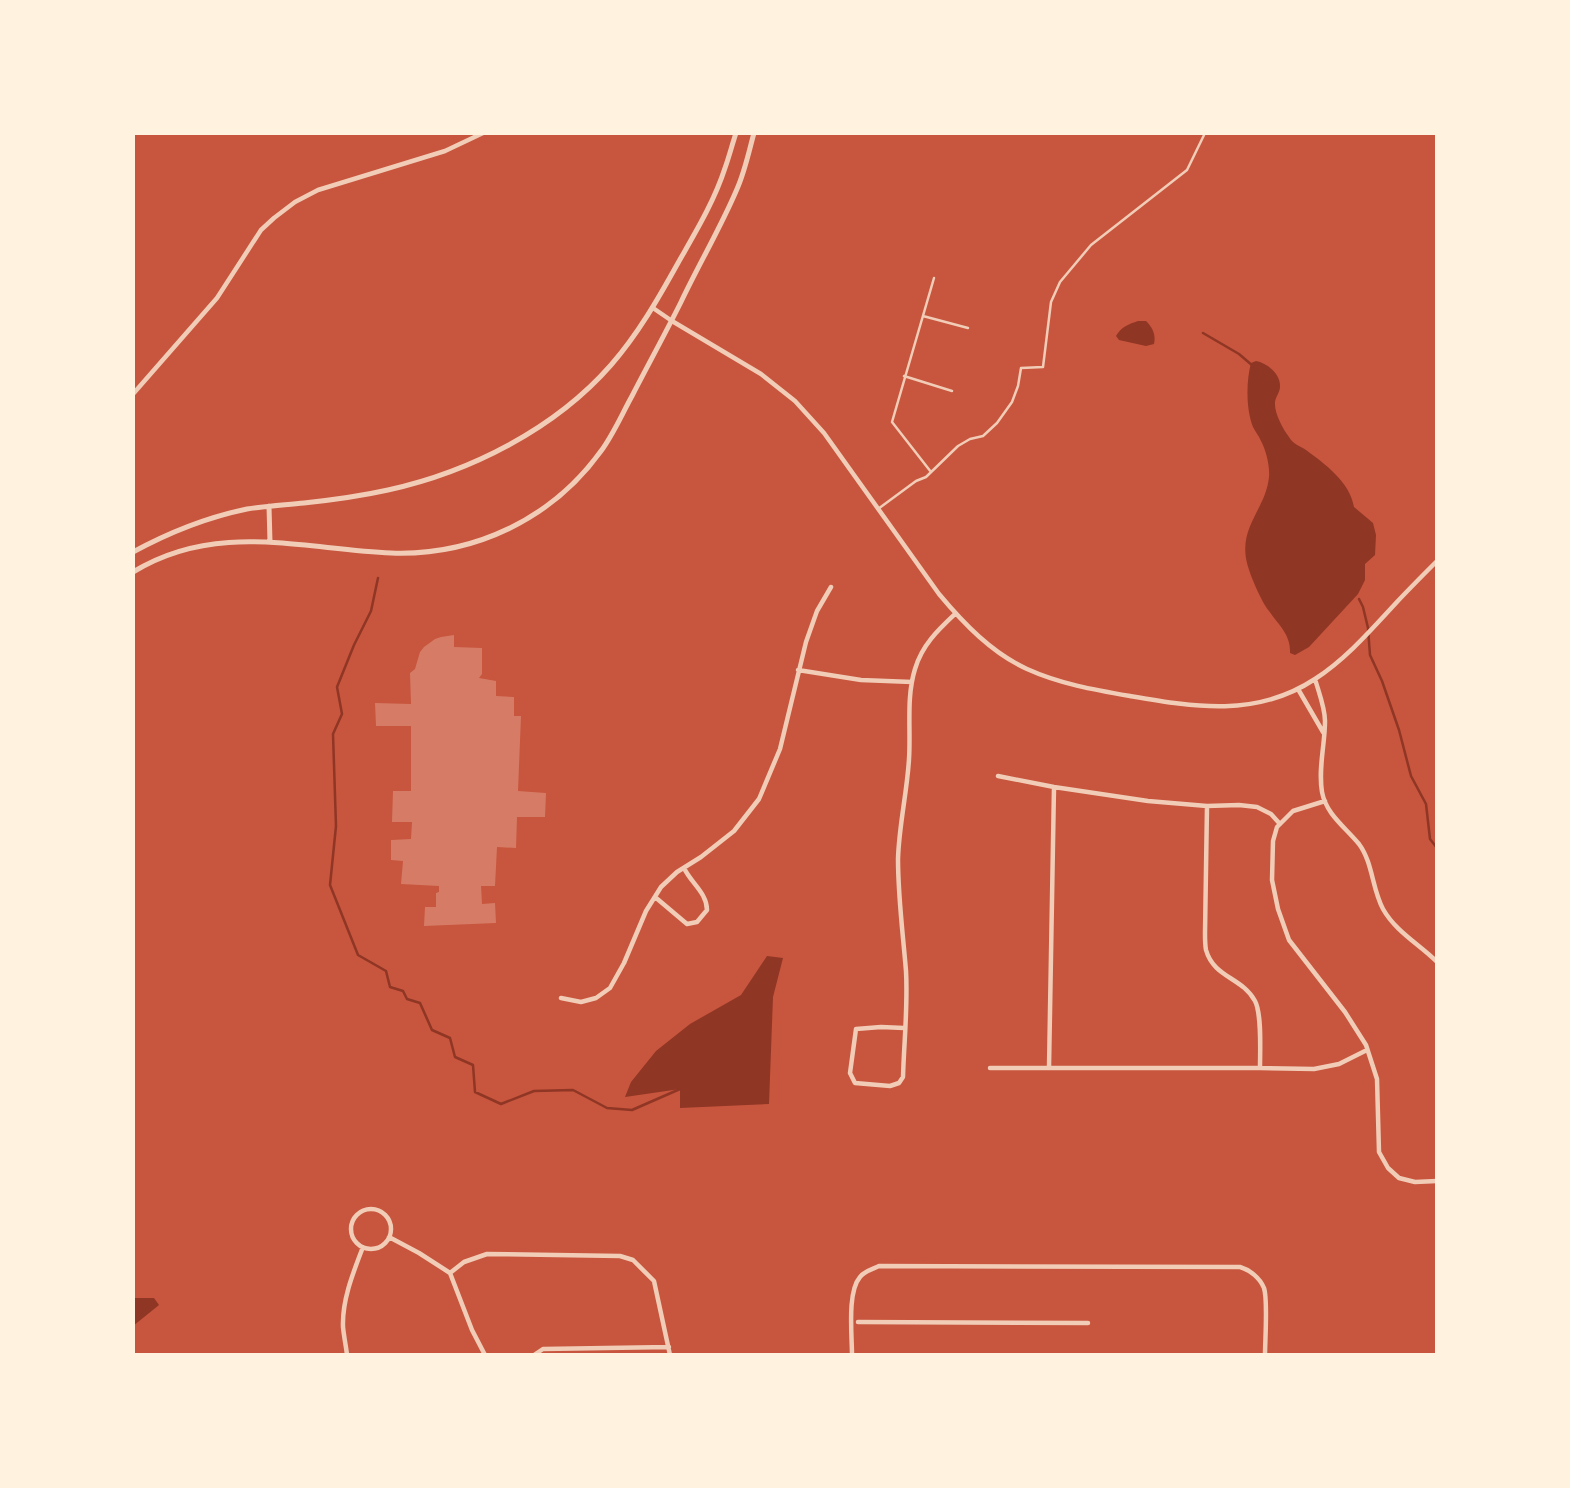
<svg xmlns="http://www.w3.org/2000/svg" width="1570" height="1488" viewBox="0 0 1570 1488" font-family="Karla,sans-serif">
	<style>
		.water { fill: #8f3625 }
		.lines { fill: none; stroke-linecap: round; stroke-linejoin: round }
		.stream { stroke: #8f3625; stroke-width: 2.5 }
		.building { fill: #d67c66 }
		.service { stroke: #f1ccb7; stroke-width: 2.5 }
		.minor { stroke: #f1ccb7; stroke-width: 4.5 }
		.tertiary { stroke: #f1ccb7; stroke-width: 5 }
	</style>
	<rect width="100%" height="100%" fill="#c8553d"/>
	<!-- water -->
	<path class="water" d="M1138 321H1146C1153 328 1156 335 1154 344L1146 346 1119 340 1116 336C1121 327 1129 324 1138 321Z
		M1256 361C1267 363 1281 374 1280 387 1280 392 1276 396 1275 402 1274 413 1283 429 1289 437 1293 444 1300 446 1306 450 1325 464 1350 482 1354 507L1373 523 1376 535 1375 555 1365 564V580L1358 594 1309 647 1295 655 1290 653C1291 635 1279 625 1269 611 1261 601 1250 575 1247 563 1238 527 1266 509 1269 477 1270 466 1266 450 1261 441 1259 436 1255 431 1253 427 1246 409 1246 382 1251 363Z
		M767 956 783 958 773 997 769 1104 680 1108V1089L625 1097 631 1082 656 1051 690 1024 741 995Z
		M133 1298H154L159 1305 133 1326Z"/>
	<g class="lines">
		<!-- stream -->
		<path class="stream" d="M1203 333 1239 354 1253 366
			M378 578 371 611 354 645 337 687 342 714 333 734 336 826 330 885 358 955 386 971 390 987 403 991 407 999 420 1003 432 1030 450 1038 455 1057 473 1065 475 1092 501 1104 534 1091 573 1090 607 1108 632 1110 680 1089
			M1359 599 1363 607 1368 628 1370 655 1382 681 1399 730 1411 776 1426 804 1430 839 1437 848"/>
	</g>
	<!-- building -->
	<path class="building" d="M454 635V647L482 648V674L479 678 496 681V696L514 697V716H521L518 791 546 793 545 817H517L516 848 497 847 495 886H481L482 904 495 903 496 923 424 926 425 907H436V893L439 892V886L401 884 403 861 391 860V840L411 839 412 822H392L393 791H411V726H376L375 703 411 704 410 673 415 669 420 652 424 647 435 639 441 637Z"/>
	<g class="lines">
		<!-- service -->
		<path class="service" d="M923 316 968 328
			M904 376 952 391
			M931 472 892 422 934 278
			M878 509 916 481 926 477 958 446 970 439 983 436 997 423 1012 402 1018 386 1021 368 1043 367 1051 302 1060 282 1091 245 1187 170 1205 133"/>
		<!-- minor -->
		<path class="minor" d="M653 308 672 321 761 374 795 401 824 433 939 594C964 624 992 653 1027 669 1060 684 1095 690 1130 696 1194 707 1256 718 1315 679 1346 659 1371 630 1396 603 1409 589 1423 575 1437 561
			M133 394 217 298 261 230 274 218 295 202 318 190 445 151 483 133
			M798 670 861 680 912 682
			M1315 679C1319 693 1325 708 1325 721 1325 745 1318 768 1322 792 1326 814 1345 827 1359 844 1373 863 1372 889 1383 909 1396 932 1419 944 1437 962
			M1298 689 1323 732
			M998 776 1054 787 1148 801 1207 806 1239 805 1257 807 1271 814 1280 824
			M1325 801 1293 811 1277 827 1273 841 1272 880 1278 909 1289 940 1345 1012 1366 1045 1377 1079 1379 1152 1388 1168 1399 1178 1415 1182 1437 1181
			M1207 806 1205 933C1205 938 1205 945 1206 950 1214 978 1242 977 1255 1001 1262 1014 1260 1051 1260 1068
			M655 897 687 924 697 922 707 910C707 893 691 883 684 868
			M561 998 581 1002 596 998 610 988 624 963 646 911 661 887 677 872 701 857 734 831 759 799 780 749 806 642 817 611 831 587
			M904 1028 881 1027 856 1029 850 1073 855 1083 890 1086 899 1083 903 1077C904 1042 908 1006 906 971 903 934 898 897 898 859 899 825 907 793 909 759 911 729 906 698 915 669 922 645 938 630 955 614
			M990 1068H1260L1314 1069 1339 1064 1367 1050
			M1049 1068 1054 787
			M351 1229a20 20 0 1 1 40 0a20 20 0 1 1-40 0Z
			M389 1237 419 1253 450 1273
			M450 1273 464 1262 487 1254 620 1256 633 1260 654 1281 670 1355
			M450 1273 472 1330 485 1355
			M858 1322 1088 1323
			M347 1355C346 1346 344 1337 343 1327 342 1300 353 1273 363 1247
			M534 1355 543 1349 669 1347
			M852 1355C852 1335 847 1292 860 1277 864 1271 873 1269 879 1266L1240 1267C1250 1270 1260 1278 1264 1288 1268 1300 1265 1340 1265 1355"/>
		<!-- tertiary -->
		<path class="tertiary" d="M269 506 270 542
			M133 552C168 533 208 517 247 509 266 506 285 505 304 503 332 500 361 496 388 490 470 472 555 429 611 365 638 334 658 299 678 263 695 233 714 202 725 168 729 157 732 145 736 133
			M133 572C216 521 301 549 391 553 474 556 552 519 601 451 613 435 622 414 632 396 648 365 665 334 681 302 699 264 721 227 737 189 745 171 749 151 754 133"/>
	</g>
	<!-- border -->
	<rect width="1570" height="1488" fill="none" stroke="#fff3e0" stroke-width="270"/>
</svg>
